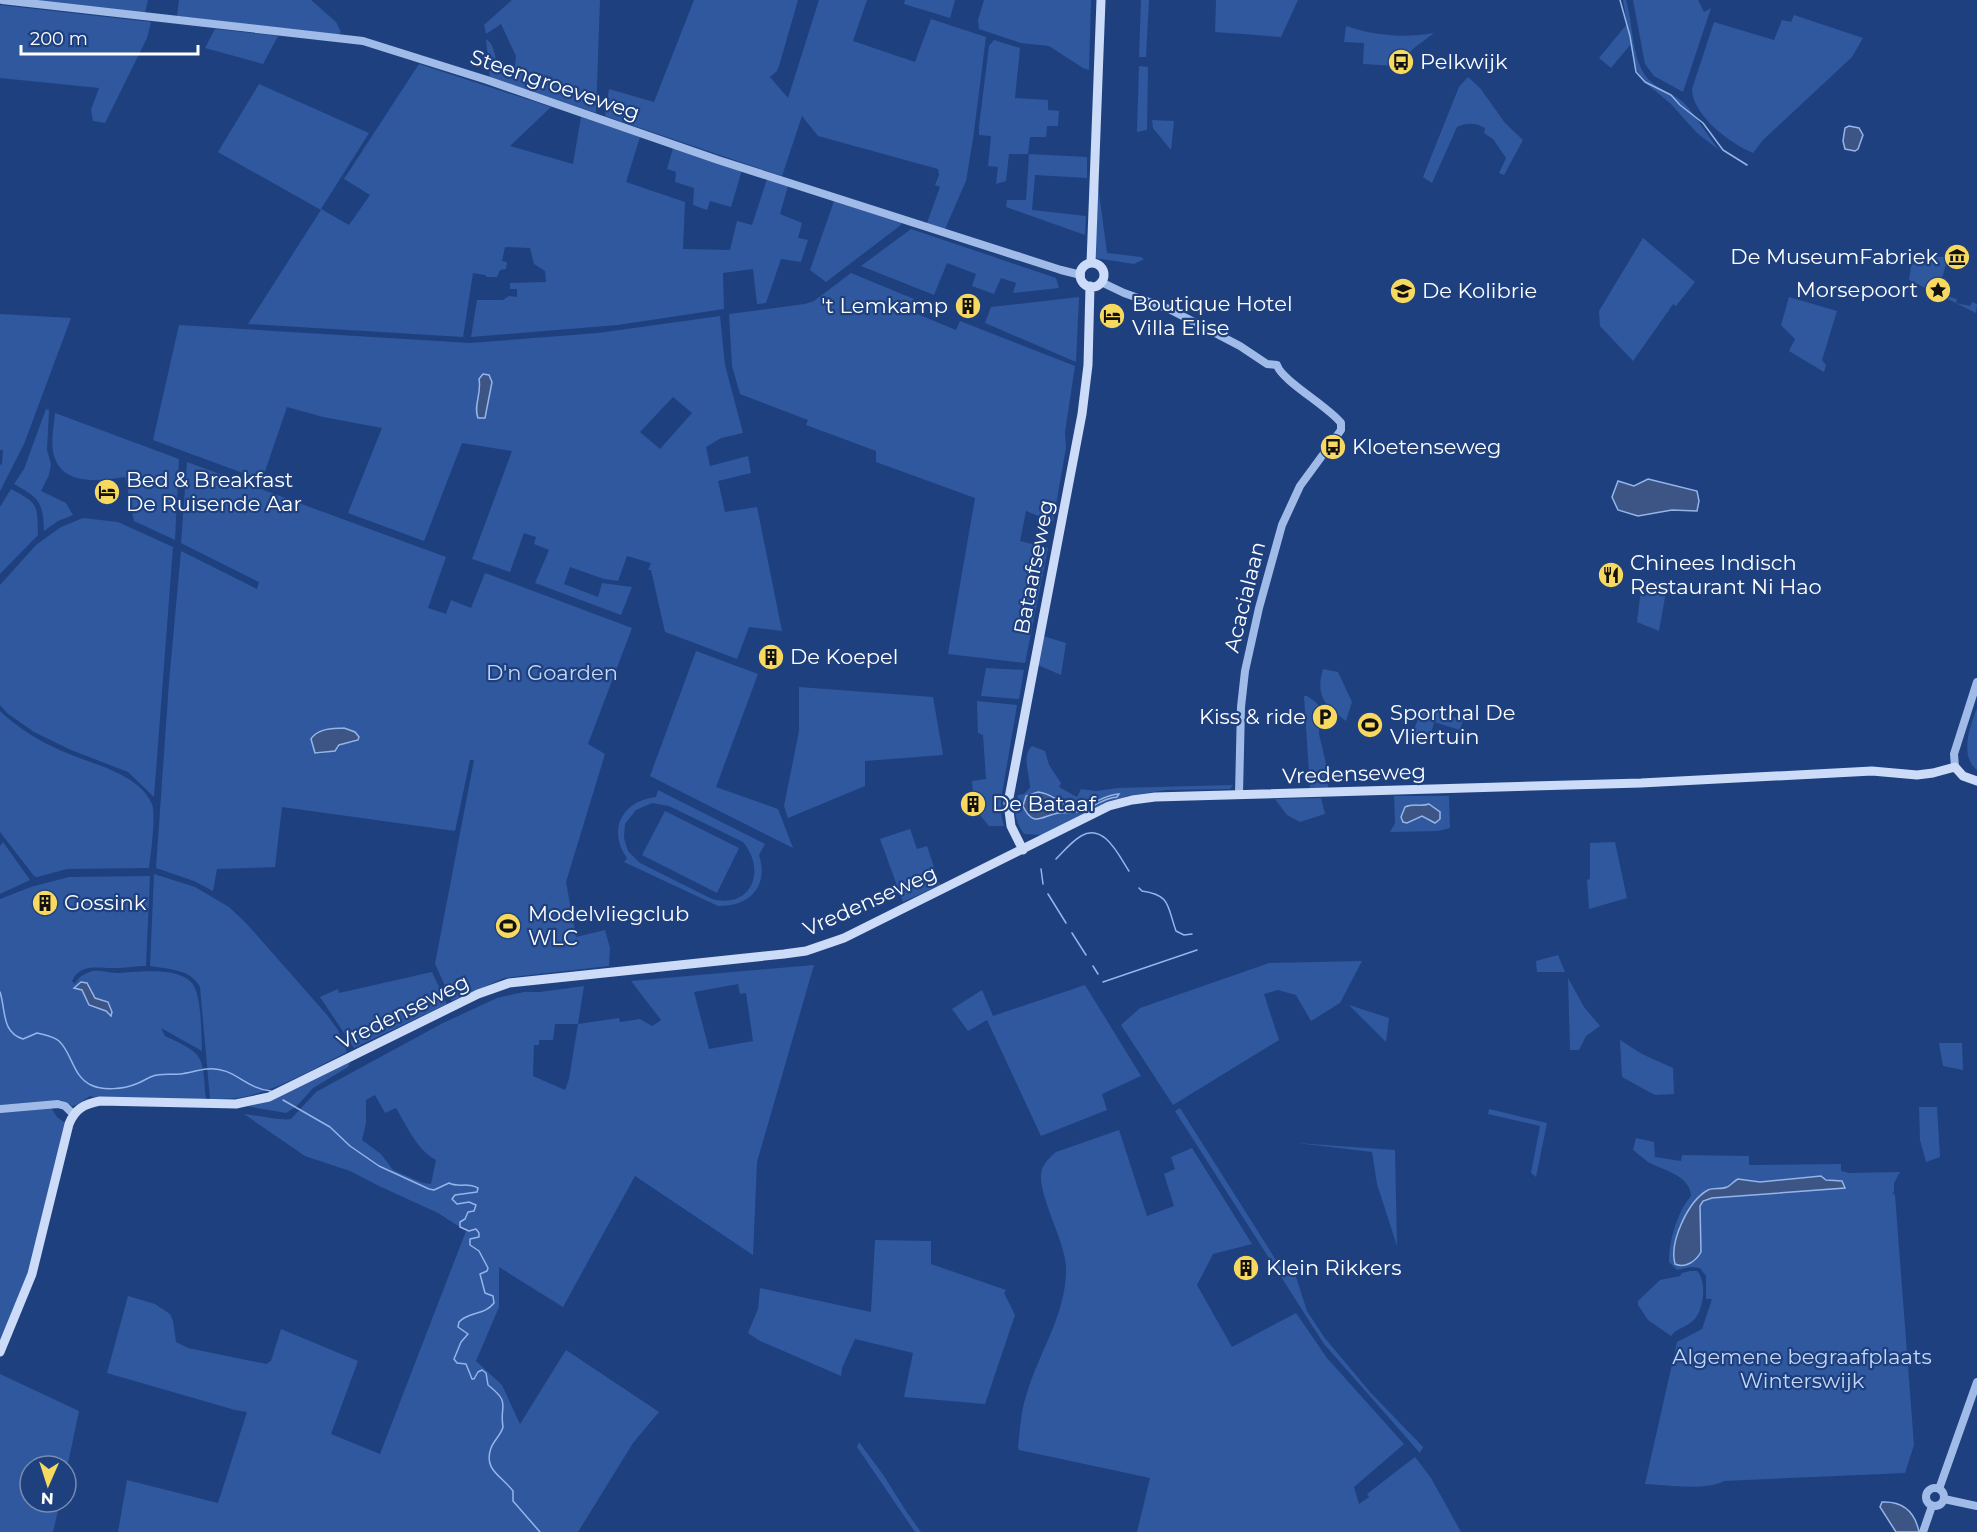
<svg xmlns="http://www.w3.org/2000/svg" width="1977" height="1532" viewBox="0 0 1977 1532" font-family="Montserrat,sans-serif">
	<style>
		.green { fill: #30589e; fill-rule: evenodd }
		.water { fill: #3c5584; stroke: #95b5ea; stroke-width: 1.5 }
		.lines { fill: none; stroke-linecap: round; stroke-linejoin: round }
		.stream { stroke: #95b5ea; stroke-width: 1.5 }
		.tertiary { stroke: #a1bbe9; stroke-width: 8 }
		.secondary { stroke: #ccdbf7; stroke-width: 9 }
		.labels { text-anchor: middle; stroke-width: 4.5; stroke-linejoin: round; paint-order: stroke }
		.poi-label { font-size: 21px; fill: #fff; stroke: #1e407f; text-anchor: start }
		.street-label { font-size: 21px; fill: #fff; stroke: #1e407f }
		.park-label { font-size: 21px; fill: #c5d7f6; stroke: #1e407f }
	</style>
	<rect width="100%" height="100%" fill="#1e407f"/>
	<!-- green -->
	<path class="green" d="M27 0H148L145 13Z
		M179 0H311L336 22 341 32 338 35 177 16Z
		M512 0H600L596 113 490 78 486 39C496 45 494 59 499 68L515 66 516 56 501 24 486 34 484 25Z
		M694 0H798L779 66 777 71 770 77 788 98 819 0H867L853 41 915 62 931 19 986 37 973 139 966 181 945 229 927 223 940 187 935 185 939 175 938 169 818 136 802 116 782 176 605 116 609 89 654 102Z
		M905 0H955L950 18 904 4Z
		M984 0H1091L1089 70 1083 68 1049 46 1021 43 979 29 978 20Z
		M1141 0H1149L1146 57H1139Z
		M1216 0H1298L1281 37 1215 32Z
		M1623 0H1626C1633 23 1631 50 1643 72 1652 89 1673 91 1686 105 1698 119 1707 135 1719 150L1697 133 1670 103 1643 81 1636 69 1630 45 1611 68 1599 58 1627 24Z
		M1633 0H1698L1704 12 1711 8 1683 92 1654 76 1645 64Z
		M0 5 151 22 147 38 105 123 93 121 91 110 99 88 0 78Z
		M1794 15 1863 38 1852 57 1763 140 1753 153C1731 144 1692 115 1692 89L1714 22 1774 40 1782 20 1791 22Z
		M1346 26C1375 36 1404 38 1434 33L1414 48 1397 66 1363 64 1364 43 1344 42Z
		M215 29 278 36 263 64 205 48Z
		M994 40 1020 48 1015 98 1048 100V110L1059 111 1058 126H1047L1046 137H1030L1028 154H1009L1006 181 996 184 998 167 988 166 991 136 979 135V126L989 46Z
		M419 64 551 107 510 146 573 164 581 117 640 137 626 182 685 202 683 249 730 250 737 221 752 225 767 179 788 186 780 214 802 223 798 238 808 240 801 262 781 259 766 303 757 304 753 269 723 273 724 309 618 325 471 337 477 300H503L509 296 517 297V289H510V283L546 282 545 271 534 264 530 248 505 247 502 261 507 262 506 269 500 270 497 277H487L485 275 473 273 463 337 248 324 321 210 218 152 259 84 369 133 321 209 349 225 370 195 344 179Z
		M1139 66 1148 67 1147 130 1137 132Z
		M1468 77 1480 88 1505 123 1523 140 1504 175 1499 173 1506 158 1493 139 1484 133 1485 128C1476 123 1467 122 1457 127L1432 183 1423 177 1459 87Z
		M1152 120 1174 121 1171 150 1153 128Z
		M673 148 742 170 731 207 710 201 707 210 693 205 694 188 675 182 676 172 667 169Z
		M1029 154 1087 157V178L1035 175 1032 210 1086 216 1085 235 1006 207 1007 200H1026Z
		M1098 185 1107 253 1141 257 1144 259 1134 264 1095 258Z
		M834 201 901 223V225L826 282 810 270Z
		M911 229 1056 278 1059 288 1013 293 1016 283 1001 278 994 294 972 286 976 274 947 263 934 295 861 266Z
		M1643 238 1695 282 1676 306 1673 304 1669 310 1633 361 1600 326 1599 311Z
		M1913 255 1915 257 1933 258 1934 257H1948L1940 285 1947 287 1945 296 1957 299 1956 303 1970 306 1972 302 1977 304 1976 313 1909 280Z
		M851 273 914 299 910 311 956 330 960 321 1075 366 1065 432 1066 448 1053 522 1026 511 1020 541 1048 548 1025 663 948 654 975 498 876 462V451L806 425 808 420 740 394 732 366 729 314 805 304 814 301Z
		M1079 297 1076 362 985 323 991 307Z
		M1789 297 1837 311 1822 360 1826 365 1824 372 1789 351 1795 339 1781 325Z
		M0 314 71 318 24 444 0 491V465L2 464 3 450H0Z
		M720 316 725 365 743 433 721 438 706 447 710 466 748 456 751 473 718 481 725 512 757 507 782 631 749 627 737 659 665 632 651 570H648L651 563 627 556 618 581 604 579 570 567 564 584 598 597 602 583 632 587 621 615 535 583 549 550 534 544 536 537 524 533 510 572 472 559 512 451 462 443 424 541 348 513 382 428 323 417 287 407 262 480 153 440 179 325 470 343 598 333ZM483 374H487L491 379 485 418 476 412 480 393 479 380ZM673 397 692 413 660 449 640 432Z
		M46 409 49 410 47 450 51 464 49 475 41 491 66 503 73 515 58 521 44 531C43 501 39 498 14 484L24 469Z
		M55 413 179 459 175 540 134 521 125 477C99 481 59 487 53 451 51 439 54 425 55 413Z
		M187 462 446 557 428 608 446 614 451 600 471 608 485 573 632 628 588 744 605 754 566 882 576 937 605 930 610 948 609 966 504 978 452 1001 435 964 474 760H470L455 831 282 807 275 867 217 869 213 891 194 881 156 868 169 682 181 551 257 589 259 582 181 543ZM344 728 353 743H343L337 750 320 754 315 753 320 731Z
		M11 489C39 504 37 504 38 535L0 574V507Z
		M83 518 118 522 173 547 154 797 128 772 71 750 34 732 7 713 0 705V585L36 545 61 527Z
		M1642 581 1659 582V585L1667 586 1659 631 1637 622Z
		M1043 636 1066 643 1061 675 1038 665Z
		M696 651 758 674 716 787 778 809 793 848 650 776Z
		M986 668 1024 670 1019 699 981 696Z
		M1323 669 1338 672 1352 702 1346 721C1325 706 1315 696 1323 669Z
		M799 687 933 697 943 755 865 761V786L788 818 784 806 799 731Z
		M1304 696H1307L1316 702 1320 708 1319 734 1327 768 1328 789H1310Z
		M977 701 1017 705 1001 800V814L1004 826H989L979 814 985 807 984 800 976 794H973L972 781 986 779 983 735 978 733Z
		M1423 707 1463 720 1460 730 1434 722 1430 739H1413L1414 729Z
		M1977 708V770C1959 756 1970 726 1977 708Z
		M0 711C18 728 39 741 62 751 90 764 138 772 152 804 156 814 151 855 149 868L67 869 37 877 34 876 0 832Z
		M1032 746 1045 751 1049 765 1061 783 1059 787 1077 797 1081 789 1096 791 1118 788 1233 785 1230 789 1166 790 1127 796 1042 835 1024 834C1015 820 1013 812 1018 795L1024 794 1030 788C1030 774 1021 756 1032 746ZM1116 794 1117 797C1103 798 1094 807 1082 811 1074 813 1066 812 1058 813 1042 816 1033 828 1023 806L1026 796 1053 795C1075 819 1092 798 1116 794Z
		M658 790 765 844 759 855C769 886 750 907 718 906L624 862 627 858C607 830 622 801 656 797ZM652 803 669 806 743 842C767 871 751 909 712 899L640 863 628 851 624 838 625 824 636 810Z
		M1394 796H1449L1450 828 1438 831 1390 832 1395 823Z
		M1321 798 1325 814 1300 822 1287 815 1275 799Z
		M665 811 739 848 717 893 642 855Z
		M910 829 917 849 927 846 940 885 903 902 880 839Z
		M3 842 30 880 0 894V846Z
		M1615 842 1627 898 1589 909 1587 880 1590 879V843Z
		M154 874 195 887 229 907 246 923 327 1015 338 1030 347 1052C317 1067 285 1086 252 1095 238 1099 224 1099 210 1099L200 987C191 969 168 969 150 966Z
		M150 876 146 966C136 966 126 968 116 968 99 969 81 962 72 981L75 984C78 977 85 973 93 971 101 970 108 973 116 973 136 972 178 966 192 983 202 995 201 1035 202 1051L161 1028 165 1036C206 1055 202 1055 206 1099H101L90 1096 76 1105 72 1106 61 1100 0 1105V899L31 887 69 877Z
		M1558 955 1565 972H1537L1536 961Z
		M1362 961 1340 1003 1311 1021 1296 995 1278 990 1264 994 1279 1040 1173 1105 1121 1025 1140 1008 1269 963Z
		M814 965 757 1162 753 1255 635 1176 563 1307 499 1267V1307L476 1361 502 1385 520 1424 566 1350 659 1412 633 1443 578 1532H118L127 1480 218 1503 247 1412 235 1410 107 1373 128 1296 155 1304 170 1314 173 1321 176 1342 188 1348 266 1364 271 1361 281 1329 358 1361 331 1434 380 1454 466 1231 438 1213 379 1186 350 1171 305 1156 244 1114C255 1115 282 1121 291 1119L316 1092 443 1023 497 998 524 992H540L584 986 578 1024 619 1018 620 1022 640 1019 652 1026 661 1020 631 981ZM738 984 740 994 746 993 753 1041 709 1049 694 992ZM555 1024H578L569 1079 565 1090 533 1076 534 1045H539V1040H553ZM375 1095 385 1113 396 1108C407 1126 417 1150 436 1160L431 1184 423 1183 393 1170 381 1154 362 1140 366 1123V1100Z
		M432 972 447 1004 354 1048 320 997 338 989 339 993Z
		M1568 978 1584 1007 1600 1026 1586 1036 1579 1050H1570Z
		M1085 985 1141 1076 1102 1094 1107 1110 1041 1136 987 1020 968 1031 952 1009 982 990 993 1016Z
		M1349 1005 1389 1018 1386 1042Z
		M1620 1040 1642 1054 1673 1068 1674 1094 1655 1095 1622 1077Z
		M1939 1043H1962L1963 1070 1943 1066Z
		M351 1059 348 1067 313 1088 297 1106 286 1113 246 1106Z
		M50 1106 57 1117 65 1123 35 1253 21 1293 0 1344V1111Z
		M1919 1107H1937L1940 1157 1926 1162 1920 1140Z
		M1180 1108 1286 1276 1293 1274 1296 1277 1307 1311 1324 1337 1370 1392 1423 1447 1420 1453 1324 1344 1175 1111Z
		M1489 1109 1547 1123 1536 1177 1531 1173 1540 1126 1488 1114Z
		M1119 1130 1147 1216 1174 1206 1164 1174 1175 1169 1171 1157 1192 1148 1252 1244 1213 1254 1197 1285 1232 1347 1296 1313 1327 1358 1404 1444 1354 1487 1359 1504 1369 1497 1367 1494 1415 1457 1431 1478 1461 1532H1137L1150 1478 1019 1450 1018 1447C1020 1429 1021 1410 1027 1393 1040 1350 1067 1313 1066 1267 1065 1239 1035 1191 1042 1169 1045 1162 1050 1157 1056 1152Z
		M1636 1138 1654 1142 1655 1157 1681 1161 1682 1155 1749 1156V1165L1841 1164V1171L1849 1173 1900 1172 1894 1183V1192L1892 1193 1895 1195 1914 1445 1905 1473 1724 1481C1706 1491 1667 1485 1645 1484L1677 1342 1702 1329 1712 1299H1706V1276L1700 1268 1690 1267 1677 1270 1669 1262C1669 1241 1677 1212 1691 1196 1691 1176 1663 1170 1648 1162 1643 1158 1638 1154 1633 1150ZM1806 1177 1841 1181 1773 1193 1712 1198 1703 1201 1700 1206 1701 1252 1694 1261 1693 1203 1706 1191 1728 1187 1738 1179 1760 1182Z
		M1297 1143 1395 1150 1397 1246 1377 1184 1372 1152Z
		M875 1240 931 1241V1264L1006 1290 1004 1293 1015 1315 985 1404 904 1397 913 1353 855 1339 842 1368 841 1376 760 1341 748 1333 758 1309 760 1288 871 1312Z
		M1690 1271H1697C1707 1281 1704 1309 1694 1320 1687 1327 1677 1328 1671 1336L1648 1320 1638 1305V1301L1660 1280 1680 1276 1682 1273Z
		M0 1374 79 1411 66 1473V1466H30V1502H60L53 1532H0Z
		M859 1442 884 1476 906 1511 921 1532H915L857 1447Z"/>
	<!-- water -->
	<path class="water" d="M1849 126 1859 128 1863 135 1858 149 1855 151 1845 149 1843 141 1845 128Z
		M483 374 489 375 492 382 485 418H478C473 406 482 393 479 379Z
		M1648 479 1697 491 1699 501 1697 511 1672 510 1638 516 1618 510 1612 497 1618 481 1634 486Z
		M344 728 355 732 359 737 358 740 339 745 335 751 315 753 311 739C318 728 332 729 344 728Z
		M1038 792C1054 793 1061 807 1078 807 1092 807 1104 794 1119 794L1117 797C1103 798 1094 807 1082 811 1074 813 1066 812 1058 813 1042 816 1033 828 1023 806L1026 796Z
		M1429 804 1440 812V819L1435 823 1422 816 1407 823 1403 822 1401 817 1405 807C1414 803 1421 807 1429 804Z
		M81 982 87 983 95 998 108 1002 112 1012 111 1016 106 1011 89 1005 82 990 74 988Z
		M1821 1176 1826 1180 1842 1181 1845 1188 1712 1198 1703 1201 1700 1206 1701 1252C1696 1261 1685 1269 1675 1264 1669 1242 1688 1201 1708 1190 1714 1187 1721 1190 1727 1187 1730 1186 1734 1181 1738 1179L1760 1182Z
		M1882 1502C1904 1501 1915 1512 1919 1532H1896L1880 1507Z"/>
	<g class="lines">
		<!-- stream -->
		<path class="stream" d="M1620 0 1630 36 1636 72 1645 82 1671 95 1680 105 1703 123 1723 150 1747 165
			M1056 859C1063 852 1071 842 1081 836 1104 822 1119 856 1129 871
			M1041 869 1043 884
			M1139 888 1142 891C1171 895 1167 906 1176 931L1184 935 1192 934
			M1048 894 1066 923
			M1072 933 1086 955
			M1093 966 1098 974
			M1103 982 1197 950
			M0 992C6 1010 1 1032 23 1039L37 1033C44 1035 53 1036 59 1041 72 1053 73 1077 91 1085 103 1091 124 1089 136 1084 142 1082 147 1078 153 1076 161 1073 171 1075 180 1074 189 1073 198 1070 207 1069 234 1066 245 1089 271 1091
			M283 1100 330 1127 350 1146 379 1166 429 1189 434 1190 449 1183C459 1188 467 1182 478 1188L477 1192 455 1195 452 1199 457 1204 469 1202 476 1205 474 1211 468 1212 465 1219 460 1222V1227L469 1231 476 1229 479 1233V1237L470 1239V1245L479 1251 488 1268 487 1271 480 1274 485 1293 493 1296 494 1303C484 1316 469 1311 459 1322L458 1327 468 1334 461 1342 454 1359 457 1363 466 1364 472 1379H474L478 1372 482 1370 486 1373 488 1385C512 1404 499 1404 503 1427 501 1435 494 1440 491 1448 483 1470 502 1476 513 1491V1501L540 1532"/>
		<!-- tertiary -->
		<path class="tertiary" d="M2 0 363 41 487 80 718 160 1061 270 1081 275
			M1101 282 1124 293 1169 309 1240 346 1267 364 1277 365C1281 380 1329 407 1341 423V430L1300 486 1282 525 1259 608 1245 671 1241 707 1239 794
			M1955 767 1954 754 1977 682
			M0 1109 58 1104 65 1106 73 1114
			M1926 1497a9 9 0 1 1 18 0a9 9 0 1 1-18 0Z
			M1939 1489 1977 1382
			M1944 1499 1977 1506
			M1923 1532 1932 1506"/>
		<!-- secondary -->
		<path class="secondary" d="M1091 263 1101 0
			M1080 275a12 12 0 1 1 24 0a12 12 0 1 1-24 0Z
			M1023 850 1011 826 1008 803 1082 414 1088 365 1090 286
			M0 1352 32 1274 69 1124C75 1109 84 1104 100 1101L236 1104 269 1097 478 994 509 983 784 954 806 951 844 938 1109 806 1132 800 1155 797 1641 783 1872 771 1917 775 1933 773 1955 767 1963 776 1977 781"/>
	</g>
	<!-- icons -->
	<defs>
		<g id="bus-disc" transform="scale(1.35)"><circle r="9.5" fill="#f8d960" stroke="#1e407f"/><path d="M-5-6H5V4H4V6H2V4H-2V6H-4V4H-5ZM-3.5-4V0h7V-4ZM-3.5 1.2v1.5H-2V1.2ZM2 1.2v1.5H3.5V1.2Z" fill="#111"/></g>
		<g id="museum-disc" transform="scale(1.35)"><circle r="9.5" fill="#f8d960" stroke="#1e407f"/><path d="M0-6L6-3V-2H-6V-3ZM-5-1h2V3h-2ZM-1-1h2V3h-2ZM3-1h2V3H3ZM-6 4H6V6H-6Z" fill="#111"/></g>
		<g id="sight-disc" transform="scale(1.35)"><circle r="9.5" fill="#f8d960" stroke="#1e407f"/><path d="M0-6L1.8-2.2L6-1.7L2.9 1.2L3.7 5.4L0 3.3L-3.7 5.4L-2.9 1.2L-6-1.7L-1.8-2.2Z" fill="#111"/></g>
		<g id="school-disc" transform="scale(1.35)"><circle r="9.5" fill="#f8d960" stroke="#1e407f"/><path d="M0-5L7-2L0 1L-7-2ZM-4 1L0 2.5L4 1V4Q0 6-4 4Z" fill="#111"/></g>
		<g id="building-disc" transform="scale(1.35)"><circle r="9.5" fill="#f8d960" stroke="#1e407f"/><path d="M-4-6H4V6H1V3H-1V6H-4ZM-2.5-4.3h1.7v1.8h-1.7ZM.8-4.3h1.7v1.8H.8ZM-2.5-1h1.7V.8h-1.7ZM.8-1h1.7V.8H.8Z" fill="#111"/></g>
		<g id="hotel-disc" transform="scale(1.35)"><circle r="9.5" fill="#f8d960" stroke="#1e407f"/><path d="M-6-4.5h1.5V1H6V5H4.5V3h-9V5H-6ZM-4 0a1.8 1.8 0 1 1 3.6 0ZM.5 0V-2.5h3Q6-2.5 6 0Z" fill="#111"/></g>
		<g id="restaurant-disc" transform="scale(1.35)"><circle r="9.5" fill="#f8d960" stroke="#1e407f"/><path d="M-5-6h1v4h1v-4h1v4h1v-4h1v5L-1.5 .5V6h-2V.5L-5-1ZM5-6V6H3V1.5H1.5Q1.5-4 5-6Z" fill="#111"/></g>
		<g id="parking-disc" transform="scale(1.35)"><circle r="9.5" fill="#f8d960" stroke="#1e407f"/><path d="M-3.5-5.5H1a3.5 3.5 0 0 1 0 7H-1V5.5H-3.5ZM-1-3.4V-.6H.8a1.4 1.4 0 0 0 0-2.8Z" fill="#111"/></g>
		<g id="stadium-disc" transform="scale(1.35)"><circle r="9.5" fill="#f8d960" stroke="#1e407f"/><path d="M0-5a6.5 5 0 1 0 0 10a6.5 5 0 1 0 0-10ZM-3.5-1.8h7v3.6h-7Z" fill="#111"/></g>
	</defs>
	<g fill-rule="evenodd">
		<use href="#bus-disc" x="1401" y="62"/>
		<use href="#museum-disc" x="1957" y="257"/>
		<use href="#sight-disc" x="1938" y="290"/>
		<use href="#school-disc" x="1403" y="291"/>
		<use href="#building-disc" x="968" y="306"/>
		<use href="#hotel-disc" x="1112" y="316"/>
		<use href="#bus-disc" x="1333" y="447"/>
		<use href="#hotel-disc" x="107" y="492"/>
		<use href="#restaurant-disc" x="1611" y="575"/>
		<use href="#building-disc" x="771" y="657"/>
		<use href="#parking-disc" x="1325" y="717"/>
		<use href="#stadium-disc" x="1370" y="725"/>
		<use href="#building-disc" x="973" y="804"/>
		<use href="#building-disc" x="45" y="903"/>
		<use href="#stadium-disc" x="508" y="926"/>
		<use href="#building-disc" x="1246" y="1268"/>
	</g>
	<g class="labels">
		<!-- poi labels -->
		<g class="poi-label">
			<text x="1420" y="69">Pelkwijk</text>
			<text x="1938" y="264" text-anchor="end">De MuseumFabriek</text>
			<text x="1918" y="297" text-anchor="end">Morsepoort</text>
			<text x="1422" y="298">De Kolibrie</text>
			<text x="1132" y="311">Boutique Hotel<tspan x="1132" dy="24">Villa Elise</tspan></text>
			<text x="948" y="313" text-anchor="end">'t Lemkamp</text>
			<text x="1352" y="454">Kloetenseweg</text>
			<text x="126" y="487">Bed &amp; Breakfast<tspan x="126" dy="24">De Ruisende Aar</tspan></text>
			<text x="1630" y="570">Chinees Indisch<tspan x="1630" dy="24">Restaurant Ni Hao</tspan></text>
			<text x="790" y="664">De Koepel</text>
			<text x="1390" y="720">Sporthal De<tspan x="1390" dy="24">Vliertuin</tspan></text>
			<text x="1306" y="724" text-anchor="end">Kiss &amp; ride</text>
			<text x="992" y="811">De Bataaf</text>
			<text x="64" y="910">Gossink</text>
			<text x="528" y="921">Modelvliegclub<tspan x="528" dy="24">WLC</tspan></text>
			<text x="1266" y="1275">Klein Rikkers</text>
		</g>
		<!-- street labels -->
		<g class="street-label">
			<text transform="translate(555 85) rotate(19)" y="7">Steengroeveweg</text>
			<text transform="translate(1034 567) rotate(-79)" y="7">Bataafseweg</text>
			<text transform="translate(1245 597) rotate(-76)" y="7">Acacialaan</text>
			<text transform="translate(1354 774) rotate(-2)" y="7">Vredenseweg</text>
			<text transform="translate(870 901) rotate(-24)" y="7">Vredenseweg</text>
			<text transform="translate(403 1012) rotate(-26)" y="7">Vredenseweg</text>
		</g>
		<!-- park labels -->
		<g class="park-label">
			<text x="552" y="680">D'n Goarden</text>
			<text x="1802" y="1364">Algemene begraafplaats<tspan x="1802" dy="24">Winterswijk</tspan></text>
		</g>
	</g>
	<!-- north arrow -->
	<g transform="translate(48 1484) rotate(183)"><circle r="28" fill="#1e407f" stroke="#788cb2" stroke-width="1.5"/>
	<path d="M0-4.5L10 22L0 15L-10 22Z" fill="#f8d960"/>
	<text y="-9" font-size="16" font-weight="bold" text-anchor="middle" fill="#ffffff">N</text>
	</g>
	<!-- scale -->
	<path d="M21 45v9h177v-9" fill="none" stroke="#ffffff" stroke-width="3"/>
	<text x="30" y="45" font-size="18" fill="#ffffff" stroke="#1e407f" stroke-width="4.5" paint-order="stroke">200 m</text>
</svg>
